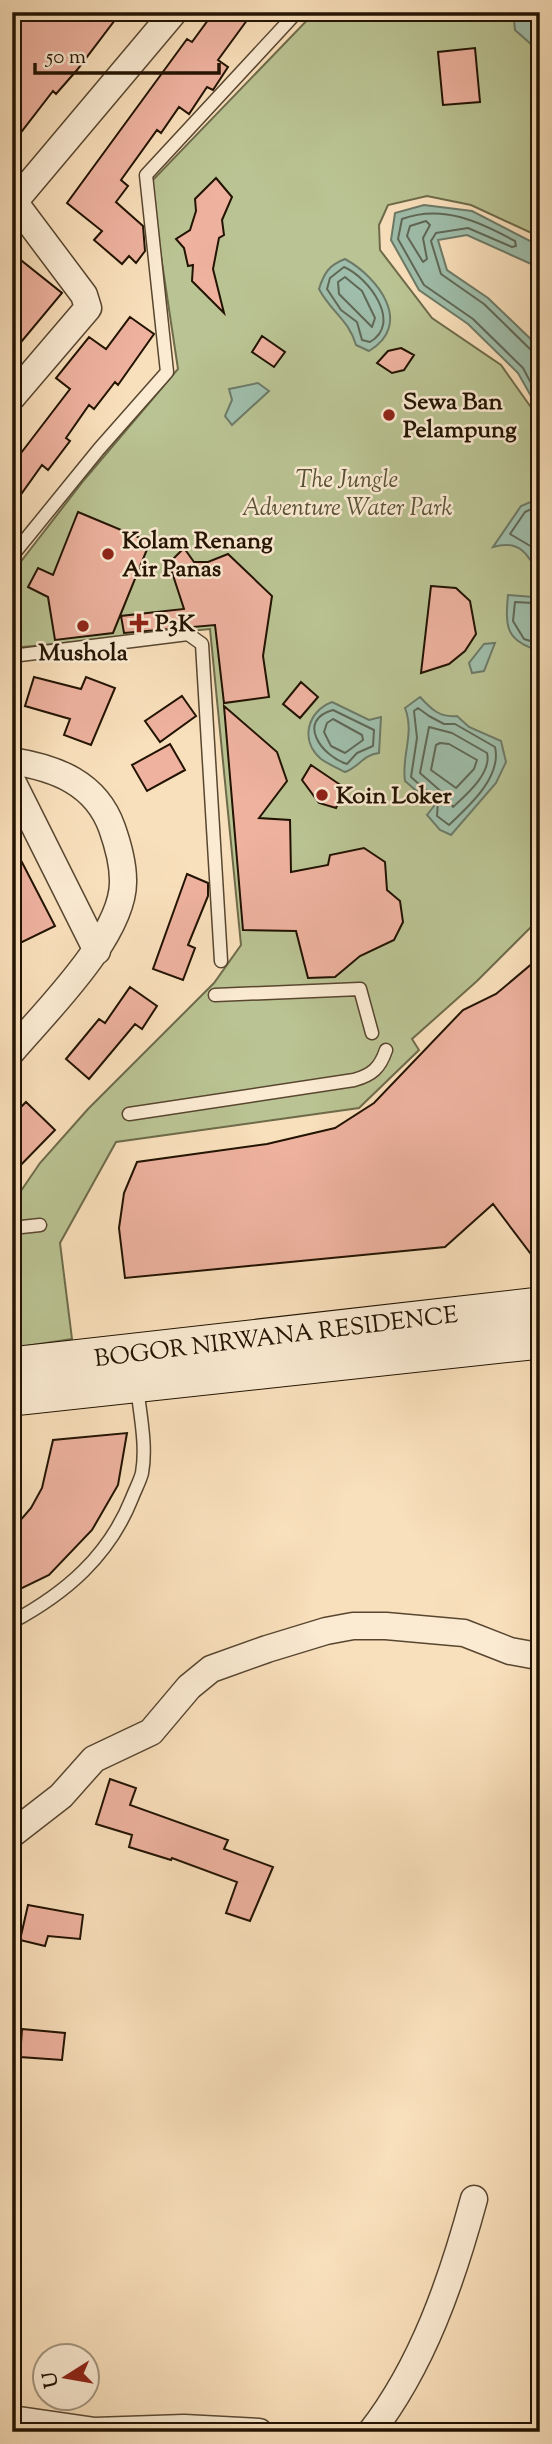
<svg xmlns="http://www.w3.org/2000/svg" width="552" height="2444" viewBox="0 0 552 2444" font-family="'Sorts Mill Goudy',serif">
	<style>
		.green { fill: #bac393; stroke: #6e6b4a; stroke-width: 2 }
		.water { fill: #9fbeab; stroke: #6d7a67; stroke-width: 2 }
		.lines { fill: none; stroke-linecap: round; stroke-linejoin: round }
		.shore { stroke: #606856; stroke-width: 2 }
		.building { fill: #eeb29f; stroke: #221302; stroke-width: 2 }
		.lane-casing { stroke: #584630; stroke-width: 15 }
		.street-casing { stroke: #584630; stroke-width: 29 }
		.secondary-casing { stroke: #221302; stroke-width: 39 }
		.lane { stroke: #fbebd3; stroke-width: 12 }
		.street { stroke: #fbebd3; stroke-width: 26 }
		.secondary { stroke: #fbebd3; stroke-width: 37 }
		.poi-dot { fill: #8f2418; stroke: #fbebd3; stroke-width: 2.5 }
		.labels { text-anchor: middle; stroke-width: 5; stroke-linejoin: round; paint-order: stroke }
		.poi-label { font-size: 24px; font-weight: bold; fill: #221302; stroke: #fbebd3; text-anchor: start }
		.park-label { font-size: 24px; font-style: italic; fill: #575135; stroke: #fbebd3 }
		.street-label { font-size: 24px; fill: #221302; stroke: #fbebd3 }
	</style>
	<rect width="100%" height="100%" fill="#f9e0bc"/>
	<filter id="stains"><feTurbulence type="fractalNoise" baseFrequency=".00286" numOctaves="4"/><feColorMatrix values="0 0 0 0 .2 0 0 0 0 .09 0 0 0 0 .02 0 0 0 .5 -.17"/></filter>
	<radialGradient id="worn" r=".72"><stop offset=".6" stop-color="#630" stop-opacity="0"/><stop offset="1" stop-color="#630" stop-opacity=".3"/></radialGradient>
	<!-- green -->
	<path class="green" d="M315 12H540V237L471 205 427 196 388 205 379 225 380 250 432 318 501 365 540 420V918L477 981 412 1039 419 1050 359 1108 116 1142 60 1243 72 1339 13 1348 12 1204 40 1163 88 1109 214 983 241 945 210 629 12 648V573L84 480 178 369 150 183Z"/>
	<!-- water -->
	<path class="water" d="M533 12H540V69L532 45 515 30 514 20Z
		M424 205 472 211 540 246V268L467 235 438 240 447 270 488 298 540 348V412L518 373 468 324 419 290 391 240 395 213Z
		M345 259C378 277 414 324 369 351L356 345C349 320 331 312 319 289 324 273 329 265 345 259Z
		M258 383 269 391 232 425 225 416 232 400 229 389Z
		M540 498V577C529 555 520 539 493 547L521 506Z
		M540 583V651C506 641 505 628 508 595L533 597Z
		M495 643 484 671 472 673 469 663 484 644Z
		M420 697C431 709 440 718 457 716L469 727 501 741 506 762 496 783 451 835 440 830 427 815 434 806 405 781C401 756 415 734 405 708Z
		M332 702 369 720 381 717 379 753C363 755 359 767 345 772 337 768 328 764 321 759 299 740 308 711 332 702Z"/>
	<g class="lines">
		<!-- shore -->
		<path class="shore" d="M426 221 430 225 423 238 427 259 423 262 407 236 410 226Z
			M344 267C368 277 403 323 370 342L362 340 357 322 341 310 327 289 330 278Z
			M345 277 362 291 375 318 372 327 339 294 338 282Z
			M540 353 532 351 484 304 441 274 431 241 436 233 468 228 512 247 516 246 515 241C480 222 443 204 402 219L398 239 424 285 473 319 523 368 540 400
			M540 505 525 512 510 534 532 547 540 561
			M540 598 533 603 515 602 513 621 524 639 540 644
			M418 708 429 716 444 724H455L495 747C502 777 469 806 449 825L437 816 438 801 411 777 417 738 414 711Z
			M333 710 374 730 373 746 357 753 347 764C321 756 296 720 333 710Z
			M333 719 362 735 363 740 345 753 331 746 324 732 327 723Z
			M429 727 452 733 487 753C492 773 466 795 453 807L444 794 420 773Z
			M440 743 449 744 477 760 474 769 456 788 431 770 436 745Z"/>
	</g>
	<!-- building -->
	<path class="building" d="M25 12H121L77 70 56 94 53 91 12 144V28Z
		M214 12H253L218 60 228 67 213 90 207 87 189 114 179 107 161 133 157 130 121 180 128 186 116 202 143 226 145 251 136 263 129 256 122 264 94 240 102 231 67 203 168 65 187 39 192 42Z
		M475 48 480 102 443 105 438 52Z
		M216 178 232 197 222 220 224 235 219 238 213 269 224 313 192 281 193 265 188 266 184 248 176 239 190 230 196 211 195 199Z
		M12 253 62 293 12 353Z
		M130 317 154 334 118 385 115 382 94 409 89 405 66 438 70 441 48 470 42 465 12 507V447L21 453 70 389 56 378 89 337 106 349Z
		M262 336 285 352 274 367 252 352Z
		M401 348 414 355 404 370 392 373 377 363 388 351Z
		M78 512 150 542 113 633 55 640 48 597 28 587 38 568 53 575Z
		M184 548 194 562H208L228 554 272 596 263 656 269 697 224 703 215 625 124 633 121 616 184 609 169 563Z
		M431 586 456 588 470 601 476 634 465 651 449 664 421 673Z
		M34 677 81 689 86 677 115 688 91 745 64 735 70 719 25 706Z
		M301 682 318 697 300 718 283 704Z
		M182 696 196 716 160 742 145 721Z
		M224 706 277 752 287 781 259 818 290 820 291 872 328 865 330 855 364 848 385 862 387 890 400 901 403 922 394 940 360 956 335 977 308 978 296 931 243 930Z
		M170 744 185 770 147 791 132 765Z
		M311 765 345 788 336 808 319 803 302 780Z
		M12 843 55 926 12 947Z
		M187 874 208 883V896L188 945 195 948 183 980 153 969Z
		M540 957V1266L493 1204 445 1247 125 1278 119 1228 124 1193 137 1162 267 1144 335 1128 374 1103 463 1010 496 994Z
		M130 987 157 1006 142 1029 135 1024 89 1079 66 1059 99 1019 105 1023Z
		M26 1102 55 1130 12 1174V1116Z
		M127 1433 118 1485 92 1530 49 1575 12 1593V1530L31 1508 42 1488 53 1440Z
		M110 1779 136 1788 130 1805 228 1840 224 1849 273 1867 250 1921 226 1913 237 1882 172 1858 171 1860 129 1847 132 1835 96 1824Z
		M28 1905 83 1915 80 1939 48 1936 45 1946 20 1940Z
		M22 2029 65 2033 62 2060 20 2057Z"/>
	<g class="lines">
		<!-- lane casing -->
		<g class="lane-casing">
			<path id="lane" d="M12 556 99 449 167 372 146 175 297 12
				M12 656 188 634 202 644 221 961
				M215 995 360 989 372 1033
				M129 1114 354 1080C372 1075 380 1068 386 1050
				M12 1228 40 1225
				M12 1622C66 1593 109 1556 132 1498 135 1490 140 1481 142 1473 147 1446 140 1414 137 1387"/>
		</g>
		<!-- street casing -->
		<g class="street-casing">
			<path id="street" d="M12 199 84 295 88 308 12 397
				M15 201 174 12
				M12 761C56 768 96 783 112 828 118 845 123 862 123 880 125 934 46 1011 12 1051
				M12 781 97 951
				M12 1834 61 1796 94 1759 151 1732 189 1687 211 1669 267 1649 326 1631 353 1626H386L464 1633 510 1651 532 1655 540 1652
				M12 2419 95 2431 184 2428 259 2432
				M371 2432C423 2365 452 2280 474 2199"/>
		</g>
		<!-- secondary casing -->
		<g class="secondary-casing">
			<path id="secondary" d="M12 1366 540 1306
				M12 1397 540 1340"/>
		</g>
		<!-- lane -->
		<use href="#lane" class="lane"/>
		<!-- street -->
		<use href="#street" class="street"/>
		<!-- secondary -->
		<use href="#secondary" class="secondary"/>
	</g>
	<!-- markers -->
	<g class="poi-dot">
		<circle cx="389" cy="415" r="7"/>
		<circle cx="108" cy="554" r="7"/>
		<path d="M135.5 612.5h7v7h7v7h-7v7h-7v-7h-7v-7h7z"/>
		<circle cx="83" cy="626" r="7"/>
		<circle cx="322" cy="795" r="7"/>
	</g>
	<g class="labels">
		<!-- poi labels -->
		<g class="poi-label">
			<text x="403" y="409">Sewa Ban<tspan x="403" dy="28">Pelampung</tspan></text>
			<text x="122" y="548">Kolam Renang<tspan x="122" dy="28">Air Panas</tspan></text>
			<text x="155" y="631">P3K</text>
			<text x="83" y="660" text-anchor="middle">Mushola</text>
			<text x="336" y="803">Koin Loker</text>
		</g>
		<!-- park labels -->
		<g class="park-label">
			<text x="347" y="487">The Jungle<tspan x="347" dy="28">Adventure Water Park</tspan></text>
		</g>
		<!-- street labels -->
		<g class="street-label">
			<text transform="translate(276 1336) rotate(-7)" y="8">BOGOR NIRWANA RESIDENCE</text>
		</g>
	</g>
	<!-- margin -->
	<rect width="552" height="2444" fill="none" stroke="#f9e0bc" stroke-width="42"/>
	<rect x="14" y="14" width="524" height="2416" fill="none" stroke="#221302" stroke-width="3.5"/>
	<rect x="21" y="21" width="510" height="2402" fill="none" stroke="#221302" stroke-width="2"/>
	<!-- north arrow -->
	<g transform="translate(66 2377) rotate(259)"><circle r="33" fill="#fbebd3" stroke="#a4957f" stroke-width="2"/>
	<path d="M0-5L12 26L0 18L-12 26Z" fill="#8f2418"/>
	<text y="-10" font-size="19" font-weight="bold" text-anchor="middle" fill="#221302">U</text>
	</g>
	<!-- scale -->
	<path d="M35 63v10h184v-10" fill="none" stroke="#221302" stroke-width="3.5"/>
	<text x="46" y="63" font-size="21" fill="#221302" stroke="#fbebd3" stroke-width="5" paint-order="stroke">50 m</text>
	<rect width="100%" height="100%" filter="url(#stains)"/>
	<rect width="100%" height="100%" fill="url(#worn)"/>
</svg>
